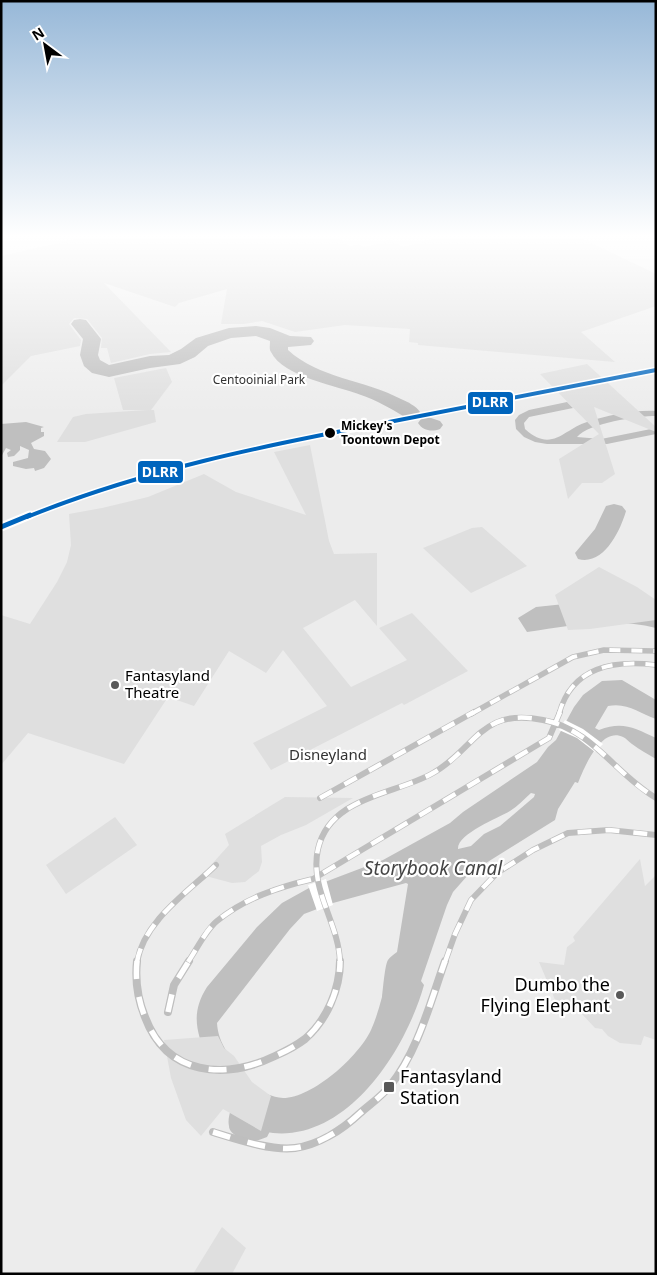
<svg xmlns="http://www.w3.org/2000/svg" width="657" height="1275" viewBox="0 0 657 1275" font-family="'Noto Sans',sans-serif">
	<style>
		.green { fill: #ececec }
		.water { fill: #bfbfbf; fill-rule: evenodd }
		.pier { fill: #fff }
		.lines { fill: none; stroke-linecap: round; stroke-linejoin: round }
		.stream { fill: #bfbfbf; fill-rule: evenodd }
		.building { fill: #dfdfdf }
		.street { fill: #bebebe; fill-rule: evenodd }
		.rail-far2-casing { stroke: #bebebe; stroke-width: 5.5 }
		.rail-far1-casing { stroke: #bebebe; stroke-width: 6 }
		.rail-casing { stroke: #bebebe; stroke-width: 8 }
		.rail-far2 { stroke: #fff; stroke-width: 4; stroke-dasharray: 11; stroke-linecap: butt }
		.rail-far1 { stroke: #fff; stroke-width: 4.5; stroke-dasharray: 14; stroke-linecap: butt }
		.rail { stroke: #fff; stroke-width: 5.5; stroke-dasharray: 18; stroke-linecap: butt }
		.rail-1-far1-casing { stroke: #fff; stroke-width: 7 }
		.rail-1-casing { stroke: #fff; stroke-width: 9 }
		.rail-1-far1 { stroke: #0065bd; stroke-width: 4 }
		.rail-1 { stroke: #0065bd; stroke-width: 5 }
		.stop-dot { fill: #000; stroke: #fff; stroke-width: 2 }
		.poi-dot { fill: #595959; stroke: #fff; stroke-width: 2 }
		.labels { text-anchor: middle; stroke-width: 4.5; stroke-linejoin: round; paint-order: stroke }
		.far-park-label { font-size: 12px; fill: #333; stroke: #fff }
		.far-stop-label { font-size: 12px; font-weight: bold; fill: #000; stroke: #fff; text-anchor: start }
		.poi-label { font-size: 15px; fill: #000; stroke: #fff; text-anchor: start }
		.park-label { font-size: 15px; fill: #333; stroke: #fff }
		.near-poi-label { font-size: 18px; fill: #000; stroke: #fff; text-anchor: end }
		.near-water-label { font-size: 19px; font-style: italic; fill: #444; stroke: #fff }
		.line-badge { stroke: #fff; stroke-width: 2 }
		.badge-label { font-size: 14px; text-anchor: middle; font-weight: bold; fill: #fff }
	</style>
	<rect width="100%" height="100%" fill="#fff"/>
	<!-- green -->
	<path class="green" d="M1 236H656V1274H1Z"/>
	<!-- water -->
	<path class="water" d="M567 402 573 408 529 417 524 423 525 429C552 454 565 428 587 422 609 415 634 410 656 411V416C637 416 589 423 577 437L601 439 656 428V434L607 444H547L535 442 524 437 516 429 515 420 519 415 529 410Z
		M26 422 44 427 41 428V432H44V436L31 443 34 449 45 451 51 459 44 468 35 471 34 468 26 469 13 466V462L28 458 29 450 20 446V450L14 456 8 457 7 453 11 450 6 448 1 457V424Z
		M574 603 656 610V628C613 617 570 626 527 632L518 618 536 607Z
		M622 680 656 700V719C639 713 627 702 608 706L595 728 599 730C623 721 634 728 656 738V759C648 754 640 750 632 744 629 742 626 738 623 737 601 726 584 768 578 783L575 782 558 809 555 820 478 868 468 875 453 892 447 905 421 981 424 985C406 1049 349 1140 273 1133 254 1131 233 1118 222 1102 215 1090 211 1073 207 1059 197 1032 190 1014 207 987L257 927 282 903 309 888 383 860 450 823 463 812 537 762 548 747 556 740 574 707 583 695 602 681ZM531 793 535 794 534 797 500 826 484 834 471 846 458 849C457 834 498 818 510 811 518 806 524 799 531 793ZM406 883 408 884 397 952C394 954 390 957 388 960 385 964 383 989 382 997 379 1008 376 1019 371 1030 359 1056 313 1098 283 1098 267 1097 253 1088 244 1076 232 1059 218 1044 217 1023L290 929 304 914 333 903Z"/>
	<!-- pier -->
	<path class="pier" d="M565 720 583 729 603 744 595 752 577 738 559 730Z
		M326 879 333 905 317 911 308 885Z"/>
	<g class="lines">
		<!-- stream -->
		<path class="stream" d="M241 1096 247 1099 250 1105 246 1122 249 1125 261 1122 267 1125 270 1131 267 1137C255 1142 245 1145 235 1135 232 1133 229 1130 229 1126 227 1118 232 1106 235 1099Z"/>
	</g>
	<!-- building -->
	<path class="building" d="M89 236H335L350 246 359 244 364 247 391 240 403 247 444 236H577L656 274V306L581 332 615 362 418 345V343L409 342 410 329 345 325 295 332 262 321 244 324H221L227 289 179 303 175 307 104 283 171 352 150 354 111 363 107 348H101L102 338 87 319 74 318 69 324 81 340 80 346 31 356 1 386V256Z
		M587 364 656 427V432L594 407 615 474 602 483H582L568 499 559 459 599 434 540 374Z
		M166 368 172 382 151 410H154L156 422 85 442H57L73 417 86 414 147 410H123L114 378Z
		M310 445 329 541 334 554 377 553V626L355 600 303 628 351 687 407 660 379 628 412 613 468 671 404 705 402 703 271 770 253 743 327 706 283 650 266 673 229 651 194 706 168 697 124 764 28 733 1 765V615L30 624 57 582 67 562 71 545 69 514 102 508 148 497 204 474 236 492 306 515 274 452Z
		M482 527 527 566 471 593 423 548 472 528Z
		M599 567 637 587 656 600V620L590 629 568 630 555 595Z
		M285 797 353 798 306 825 281 835 261 846 262 862 259 871 245 882 232 883 202 875 229 845 225 834Z
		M115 817 137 845 66 894 46 865Z
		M640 859 645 886 656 875V1040L644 1036 641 1045 620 1043 608 1036 602 1029 595 1028 568 999 556 1002 539 962 564 965 567 947 575 941 573 937Z
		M218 1036 224 1048 234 1056 252 1082 271 1096 261 1131 223 1109 201 1136 186 1120 171 1078 164 1040Z
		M222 1227 246 1248 232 1274H193Z"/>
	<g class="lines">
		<!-- street -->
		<path class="street" d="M80 319 86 320 101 339 98 355 100 360 109 365 150 356 169 355 181 349 196 338 229 328 256 326 270 328 290 336 311 337 314 341 311 345 288 347V350C318 378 365 380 401 399 408 402 416 406 420 412L417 416 410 418 403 416C390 408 376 400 361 395 338 386 283 377 271 352 269 349 270 345 270 341L256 336 231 338 208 346 195 357 180 364 150 368 109 377 92 373 84 366 80 355 83 339 71 324 74 320Z
			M428 417 440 421 443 425 440 429C432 432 423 431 418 423L421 419Z
			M614 504 622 506 626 511C620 532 603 566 578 559L575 553 595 529 606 506Z"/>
		<!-- rail-far2 casing -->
		<g class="rail-far2-casing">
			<path id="rail-far2" d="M471 714 573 657 604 650 656 651
				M559 714C572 666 614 660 656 665"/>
		</g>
		<!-- rail-far1 casing -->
		<g class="rail-far1-casing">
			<path id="rail-far1" d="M320 798 474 712
				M137 962C144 921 188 892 216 865
				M188 962C197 949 205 931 217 921 245 898 279 887 313 879L549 738 560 712
				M340 962C339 923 309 889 318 849 330 796 395 795 433 773 476 749 480 707 543 720 592 729 615 774 656 798
				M445 962 455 934 471 900 497 873 533 850 568 833 609 830 656 835"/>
		</g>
		<!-- rail casing -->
		<g class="rail-casing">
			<path id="rail" d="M137 961C135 980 138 1000 145 1017 167 1076 225 1080 275 1056 286 1051 296 1046 305 1039 327 1020 340 989 340 961
				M168 1012 174 985 189 961
				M213 1132C236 1139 271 1151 295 1148 318 1145 342 1130 359 1114 369 1105 381 1097 390 1086 418 1051 430 1003 445 961"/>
		</g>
		<!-- rail-far2 -->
		<use href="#rail-far2" class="rail-far2"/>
		<!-- rail-far1 -->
		<use href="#rail-far1" class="rail-far1"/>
		<!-- rail -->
		<use href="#rail" class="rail"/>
		<!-- rail-1-far1 casing -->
		<g class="rail-1-far1-casing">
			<path id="rail-1-far1" d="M27 517C143 470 266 445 389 422 478 405 567 388 656 370"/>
		</g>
		<!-- rail-1 casing -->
		<g class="rail-1-casing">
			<path id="rail-1" d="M1 527 30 515"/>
		</g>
		<!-- rail-1-far1 -->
		<use href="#rail-1-far1" class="rail-1-far1"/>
		<!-- rail-1 -->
		<use href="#rail-1" class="rail-1"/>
	</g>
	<!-- sky -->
	<linearGradient id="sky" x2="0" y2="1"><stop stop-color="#97b8d8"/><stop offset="0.57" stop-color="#fff"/><stop offset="1" stop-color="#fff" stop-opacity="0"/></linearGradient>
	<rect width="657" height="414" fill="url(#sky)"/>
	<!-- markers -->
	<circle class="stop-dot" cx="330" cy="433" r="6"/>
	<g class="poi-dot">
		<circle cx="115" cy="685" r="5"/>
		<circle cx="620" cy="995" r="5"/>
		<rect x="383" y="1081" width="12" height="12" rx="2.5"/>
	</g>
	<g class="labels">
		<!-- far-park labels -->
		<g class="far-park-label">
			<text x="259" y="384">Centooinial Park</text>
		</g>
		<!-- far-stop labels -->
		<g class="far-stop-label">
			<text x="341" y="430">Mickey's<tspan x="341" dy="14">Toontown Depot</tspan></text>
		</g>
		<!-- poi labels -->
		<g class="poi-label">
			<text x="125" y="681">Fantasyland<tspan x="125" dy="17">Theatre</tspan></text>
		</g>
		<!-- park labels -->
		<g class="park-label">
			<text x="328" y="760">Disneyland</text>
		</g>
		<!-- near-poi labels -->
		<g class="near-poi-label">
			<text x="610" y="991">Dumbo the<tspan x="610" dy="21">Flying Elephant</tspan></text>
			<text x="400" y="1083" text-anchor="start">Fantasyland<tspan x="400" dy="21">Station</tspan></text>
		</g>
		<!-- near-water labels -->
		<g class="near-water-label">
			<text x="433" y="875">Storybook Canal</text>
		</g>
	</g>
	<g class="line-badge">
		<rect x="467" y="391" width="47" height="24" rx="5" fill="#0065bd"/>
		<rect x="137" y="460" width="47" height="24" rx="5" fill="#0065bd"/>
	</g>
	<g class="badge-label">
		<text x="490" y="407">DLRR</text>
		<text x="160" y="477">DLRR</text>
	</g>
	<!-- border -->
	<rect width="657" height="1275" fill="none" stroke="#000000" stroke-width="5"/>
	<!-- north arrow -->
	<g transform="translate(45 45) rotate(328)" stroke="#ffffff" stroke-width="4" paint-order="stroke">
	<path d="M0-4L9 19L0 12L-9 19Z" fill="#000000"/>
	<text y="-8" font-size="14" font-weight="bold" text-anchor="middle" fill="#000000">N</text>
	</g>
</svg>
